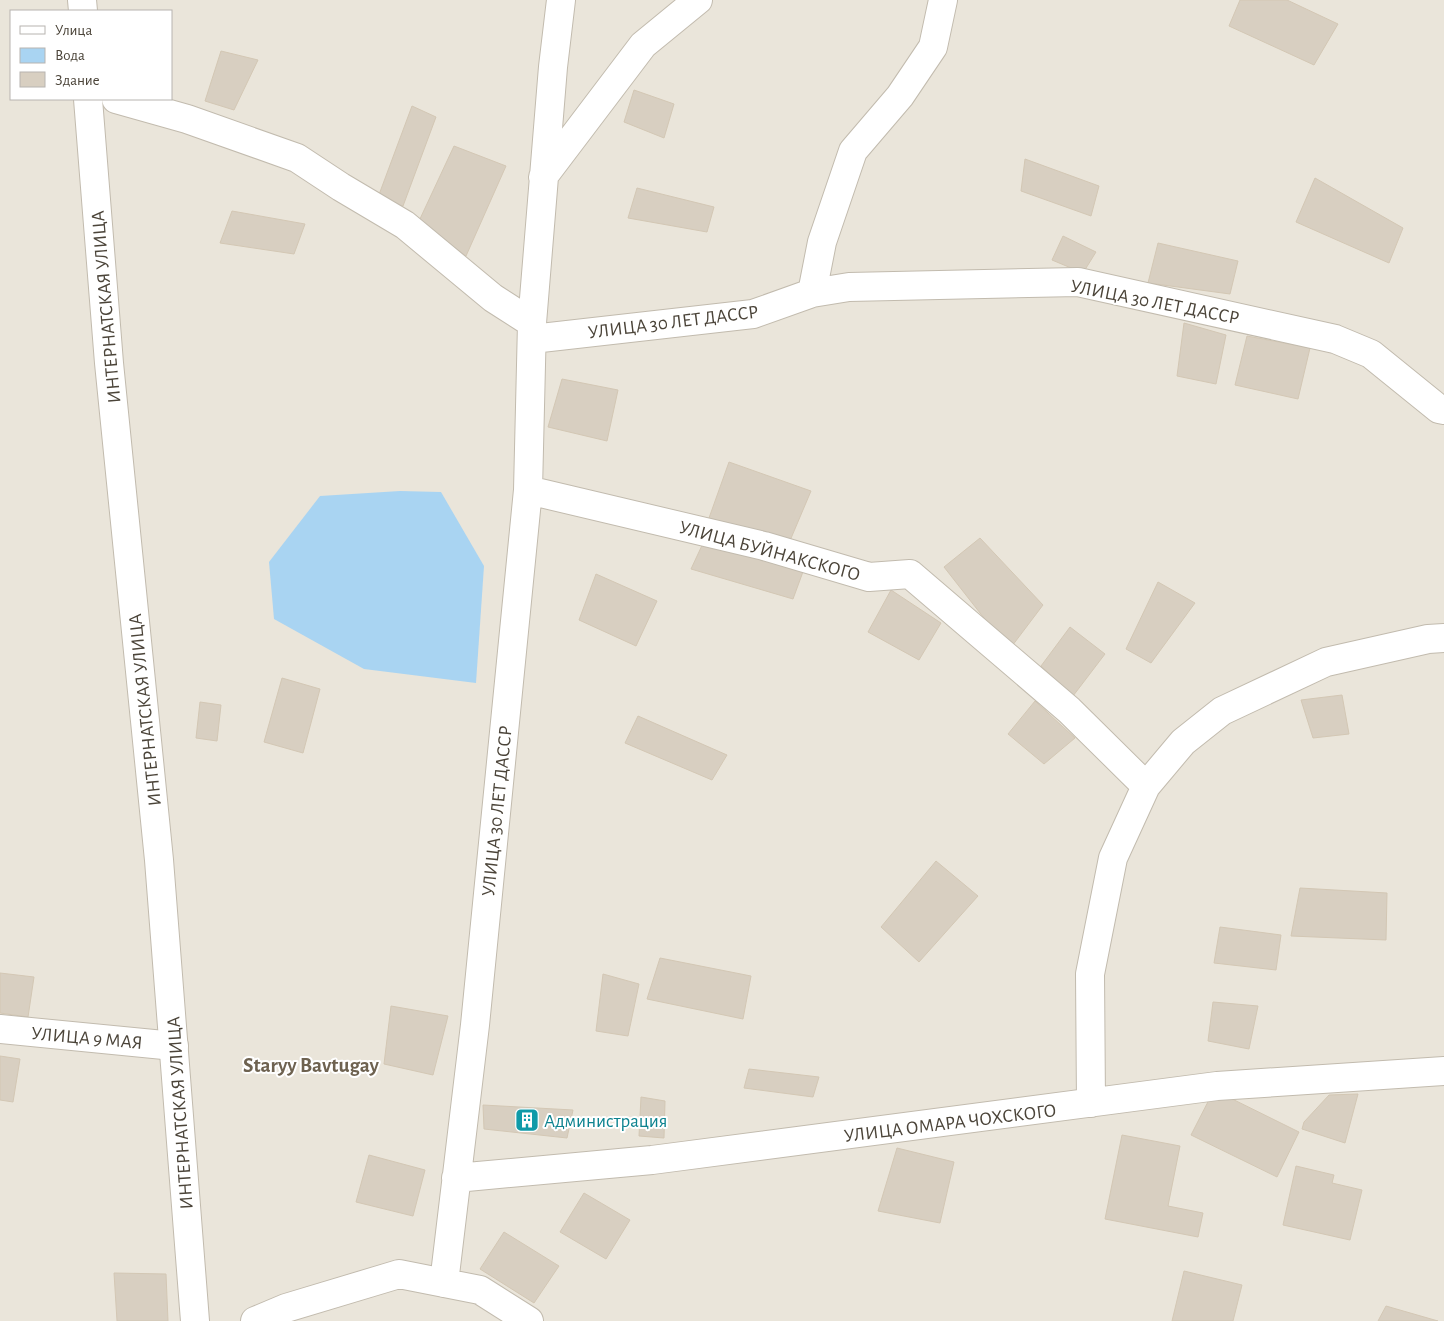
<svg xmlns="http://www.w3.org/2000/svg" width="1444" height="1321" viewBox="0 0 1444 1321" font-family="'Alegreya Sans',sans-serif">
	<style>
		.residential { fill: #eae5da; fill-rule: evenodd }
		.water { fill: #a9d4f2 }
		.building { fill: #d8cfc1; stroke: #d3c7b4 }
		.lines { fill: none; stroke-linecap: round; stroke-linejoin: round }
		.minor-casing { stroke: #c2bbae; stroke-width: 30 }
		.tertiary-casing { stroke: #c2bbae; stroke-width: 30 }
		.minor { stroke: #fff; stroke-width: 28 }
		.tertiary { stroke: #fff; stroke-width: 28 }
		.labels { text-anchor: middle; stroke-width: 4; stroke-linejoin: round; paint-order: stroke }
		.street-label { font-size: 19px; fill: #4b4439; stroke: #fff }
		.culture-label { font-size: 19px; fill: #0d838f; stroke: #fff; text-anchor: start }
		.quarter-label { font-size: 21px; font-weight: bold; fill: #6e6250; stroke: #fff }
	</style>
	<rect width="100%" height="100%" fill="#f6f3ec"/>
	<!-- residential -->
	<path class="residential" d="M0 0H1444V1321H0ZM11 11H171V99H11Z"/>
	<!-- water -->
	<path class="water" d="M400 491 441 492 484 566 476 683 364 669 274 619 269 562 320 496Z"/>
	<!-- building -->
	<path class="building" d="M1240 0H1287L1338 24 1314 65 1229 26Z
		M221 51 258 60 234 110 205 101Z
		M634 90 674 104 664 138 624 122Z
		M412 106 436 117 403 206 377 200Z
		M454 146 506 166 466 256 419 221Z
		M1025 159 1099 186 1091 216 1021 191Z
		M1315 178 1403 228 1389 263 1296 222Z
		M637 188 714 207 707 232 628 218Z
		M232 211 305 224 294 254 220 243Z
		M1063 236 1096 252 1083 273 1052 260Z
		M1158 243 1238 261 1230 294 1148 283Z
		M1184 323 1226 335 1216 384 1177 376Z
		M1247 336 1310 348 1298 399 1235 385Z
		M562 379 618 390 607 441 548 427Z
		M729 462 811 491 789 543 709 518Z
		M980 538 1043 605 1009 650 944 567Z
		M705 539 804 569 793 599 691 569Z
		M596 574 657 601 636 646 579 620Z
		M1158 582 1195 603 1151 663 1126 649Z
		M891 590 941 623 919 660 868 632Z
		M1070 627 1105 654 1073 696 1041 666Z
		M282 678 320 689 303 753 264 742Z
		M1342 695 1349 734 1313 738 1301 700Z
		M1035 701 1075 738 1044 764 1008 734Z
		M200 702 221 705 217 741 196 738Z
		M638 716 727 755 712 780 625 743Z
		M936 861 978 896 919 962 881 927Z
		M1300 888 1387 893 1386 940 1291 936Z
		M1220 927 1281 935 1276 970 1214 963Z
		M660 958 751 976 743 1019 647 999Z
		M0 973 34 977 28 1017 0 1013Z
		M603 974 639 984 628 1036 596 1031Z
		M1213 1002 1258 1006 1249 1049 1208 1041Z
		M391 1006 448 1016 433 1075 384 1064Z
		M0 1056 20 1059 13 1102 0 1100Z
		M749 1069 819 1077 813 1097 744 1088Z
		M1214 1090 1299 1132 1277 1177 1191 1135Z
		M1358 1094 1345 1143 1302 1129 1304 1122 1329 1095Z
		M641 1097 665 1101 664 1138 639 1136Z
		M483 1105 573 1110 567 1138 484 1129Z
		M1122 1135 1180 1146 1168 1206 1203 1213 1198 1237 1105 1219Z
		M897 1148 954 1162 940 1223 878 1211Z
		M369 1155 425 1170 413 1216 356 1202Z
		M1296 1166 1334 1175 1332 1183 1362 1190 1350 1240 1283 1225Z
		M584 1193 630 1220 606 1259 560 1232Z
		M504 1232 559 1266 534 1303 480 1269Z
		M1184 1271 1242 1285 1233 1321H1172Z
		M114 1273 166 1274 168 1321H117Z
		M1386 1306 1438 1321H1378Z"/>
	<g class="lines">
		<!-- minor casing -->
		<g class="minor-casing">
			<path id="minor" d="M116 99 187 119 297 158 341 187 405 225 493 298 532 323
				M543 177 643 45 698 0
				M812 293 822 242 853 151 900 96 933 47 943 0
				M532 339 753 314 812 293 849 287 1078 282 1335 339 1371 354 1439 409 1444 410
				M528 490 764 546 869 577 910 574 1069 710 1146 786
				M0 1029 174 1046
				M1091 1103 1090 974 1113 858 1146 786 1183 742 1222 711 1326 662 1428 639 1444 638
				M456 1178 652 1160 1217 1086 1444 1071
				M444 1283 475 1025 528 490 532 323 553 67 561 0
				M255 1321 286 1308 399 1274 480 1290 529 1321"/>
		</g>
		<!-- tertiary casing -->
		<g class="tertiary-casing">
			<path id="tertiary" d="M82 0 83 11
				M88 99 109 363 159 860 195 1321"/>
		</g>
		<!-- minor -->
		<use href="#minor" class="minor"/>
		<!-- tertiary -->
		<use href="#tertiary" class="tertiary"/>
	</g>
	<!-- icons -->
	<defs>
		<g id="building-square" transform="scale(1.25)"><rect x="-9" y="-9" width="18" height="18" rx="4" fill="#0f9aa8" stroke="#fff"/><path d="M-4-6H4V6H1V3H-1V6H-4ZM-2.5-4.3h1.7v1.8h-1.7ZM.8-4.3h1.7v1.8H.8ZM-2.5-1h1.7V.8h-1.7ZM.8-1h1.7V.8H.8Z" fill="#fff"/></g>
	</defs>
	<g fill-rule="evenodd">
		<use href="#building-square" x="527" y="1120"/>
	</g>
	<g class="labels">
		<!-- street labels -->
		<g class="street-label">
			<text transform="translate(1155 301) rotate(11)" y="7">УЛИЦА 30 ЛЕТ ДАССР</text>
			<text transform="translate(105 307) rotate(-95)" y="7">ИНТЕРНАТСКАЯ УЛИЦА</text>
			<text transform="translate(673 321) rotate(-7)" y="7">УЛИЦА 30 ЛЕТ ДАССР</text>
			<text transform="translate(770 550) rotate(15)" y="7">УЛИЦА БУЙНАКСКОГО</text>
			<text transform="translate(144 710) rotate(-96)" y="7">ИНТЕРНАТСКАЯ УЛИЦА</text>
			<text transform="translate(496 811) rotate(-84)" y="7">УЛИЦА 30 ЛЕТ ДАССР</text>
			<text transform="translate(87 1037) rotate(5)" y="7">УЛИЦА 9 МАЯ</text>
			<text transform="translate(179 1113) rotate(-94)" y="7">ИНТЕРНАТСКАЯ УЛИЦА</text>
			<text transform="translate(950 1122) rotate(-7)" y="7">УЛИЦА ОМАРА ЧОХСКОГО</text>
		</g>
		<!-- culture labels -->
		<g class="culture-label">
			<text x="544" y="1127">Администрация</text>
		</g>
		<!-- quarter labels -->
		<g class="quarter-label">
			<text x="311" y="1072">Staryy Bavtugay</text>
		</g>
	</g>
	<!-- legend -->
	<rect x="10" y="10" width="162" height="90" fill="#ffffff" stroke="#b7b4b0"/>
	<rect x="20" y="26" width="25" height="8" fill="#ffffff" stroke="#b7b4b0"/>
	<text x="55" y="35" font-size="15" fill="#4b4439">Улица</text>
	<rect x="20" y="48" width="25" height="15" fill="#a9d4f2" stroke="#b7b4b0"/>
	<text x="55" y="60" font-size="15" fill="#4b4439">Вода</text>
	<rect x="20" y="72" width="25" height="15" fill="#d8cfc1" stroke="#b7b4b0"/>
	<text x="55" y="85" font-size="15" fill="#4b4439">Здание</text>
</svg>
